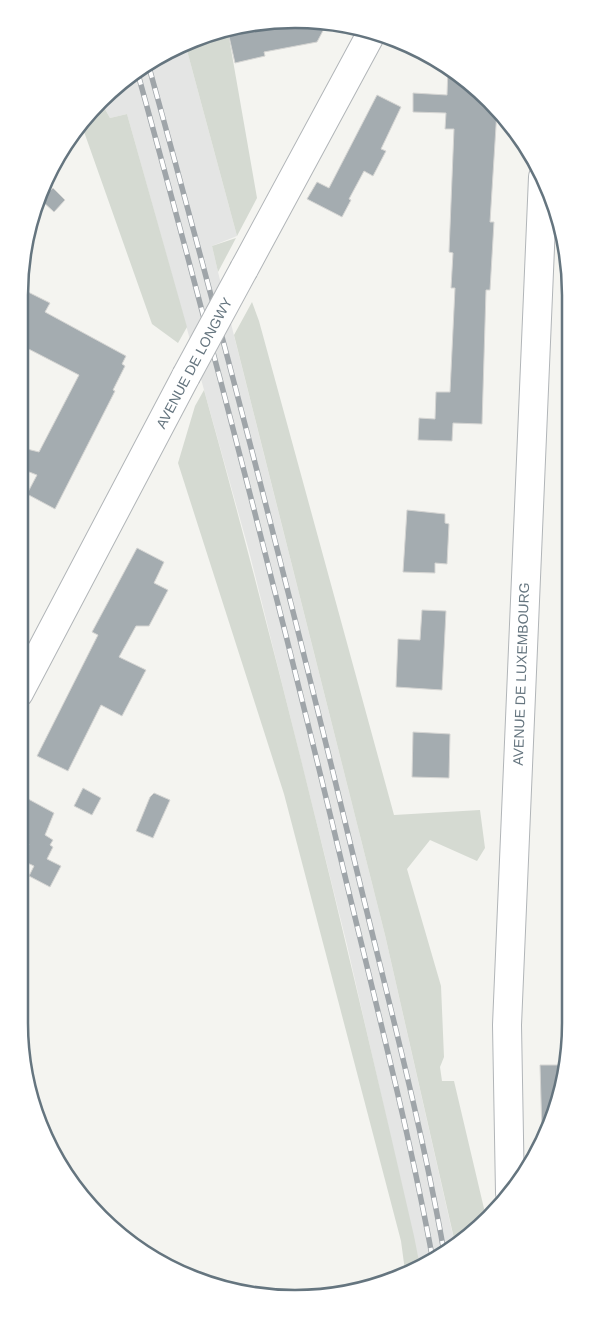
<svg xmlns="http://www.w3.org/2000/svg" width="590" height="1317" viewBox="0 0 590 1317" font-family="Helvetica,sans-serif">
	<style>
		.built { fill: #e4e5e4 }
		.green { fill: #d5dad2 }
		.building { fill: #a4acb0; stroke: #d5d5d3 }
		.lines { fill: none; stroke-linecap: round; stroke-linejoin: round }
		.primary-casing { stroke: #b1b5b8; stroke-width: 30 }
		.primary { stroke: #fff; stroke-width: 28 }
		.rail-casing { stroke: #9fa5a9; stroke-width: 5.5 }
		.rail { stroke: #fff; stroke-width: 4; stroke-dasharray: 11; stroke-linecap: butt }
		.primary-bridge-casing { stroke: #b1b5b8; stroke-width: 30; stroke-linecap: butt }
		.primary-bridge { stroke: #fff; stroke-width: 28 }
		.labels { text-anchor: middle; stroke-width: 5; stroke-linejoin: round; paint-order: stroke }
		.street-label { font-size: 14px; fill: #65757f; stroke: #fff }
		.rim { fill: none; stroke: #65757f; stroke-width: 2.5 }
	</style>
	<rect width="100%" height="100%" fill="#f4f4f0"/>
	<!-- built -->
	<path class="built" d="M185 43 237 236 212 246 218 272 385 935 452 1231 455 1243 433 1261 420 1266 347 945 249 551 127 114 110 118 100 100Z"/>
	<!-- green -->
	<path class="green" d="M228 32 257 198 237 236 185 43 189 40Z
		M100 100 110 118 127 114 187 327 178 343 152 324 82 126Z
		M236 238 218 272 212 246Z
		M252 302 259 321 394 815 480 810 485 848 477 861 430 840 407 869 441 986 444 1057 440 1067 442 1081H454L486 1217 455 1243 385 935 234 335Z
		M204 390C282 670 349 952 414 1236L420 1266 405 1271 401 1241 284 794 178 463 195 406Z"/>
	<!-- building -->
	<path class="building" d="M295 19 326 25 317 42 264 52 265 56 235 63 228 32Z
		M448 67 463 76 497 110 490 222H494L490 290H486L482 424 453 423 452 441 418 440 419 418 435 419 436 392H450L455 288H451L453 253 449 252 454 129H445L446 113 413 112V93L447 95Z
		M377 95 401 107 381 149 386 151 373 176 364 171 349 199 351 200 342 217 307 199 317 182 329 188Z
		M53 188 65 200 54 212 41 200Z
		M20 288 50 303 45 312 126 356 122 364 125 366 113 390 115 391 55 509 27 494 37 475 19 468V447L39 452 79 375 19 344Z
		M407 510 445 514V523L449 524 447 564 435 563V573L403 572Z
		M137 548 164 562 154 583 168 590 149 626H136L119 657 146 670 122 716 101 705 68 771 37 756 98 635 92 632Z
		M422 610 446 611 442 690 396 687 398 639 420 640Z
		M413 732 450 734 449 778 412 777Z
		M83 788 101 798 92 815 74 806Z
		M154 793 170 800 153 838 136 831 150 797Z
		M19 794 54 813 45 835 53 840 50 845 53 847 47 859 61 866 50 887 29 876 34 866 21 860 29 844 22 841 27 833 19 829Z
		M540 1065H563L550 1127 547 1133H542Z"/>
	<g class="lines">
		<!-- primary casing -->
		<g class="primary-casing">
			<path id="primary" d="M244 269 371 34
				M19 693 186 376
				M510 1193 507 1025 543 177"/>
		</g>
		<!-- primary -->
		<use href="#primary" class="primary"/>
		<!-- rail casing -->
		<g class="rail-casing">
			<path id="rail" d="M149 67C222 331 291 597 355 863 386 992 421 1121 444 1252
				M138 74C211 339 280 605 344 872 375 1001 409 1130 433 1261"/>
		</g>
		<!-- rail -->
		<use href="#rail" class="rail"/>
		<!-- primary-bridge casing -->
		<g class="primary-bridge-casing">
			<path id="primary-bridge" d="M186 376 244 269"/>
		</g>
		<!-- primary-bridge -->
		<use href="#primary-bridge" class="primary-bridge"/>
	</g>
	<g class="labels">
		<!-- street labels -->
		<g class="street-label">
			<text transform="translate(194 363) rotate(-62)" y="5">AVENUE DE LONGWY</text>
			<text transform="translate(521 674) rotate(-88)" y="5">AVENUE DE LUXEMBOURG</text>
		</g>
	</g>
	<!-- crop -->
	<path d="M0 0H590V1317H0ZM295 28H295A267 267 0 0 1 562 295V1023A267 267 0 0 1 295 1290H295A267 267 0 0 1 28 1023V295A267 267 0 0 1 295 28Z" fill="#fff" fill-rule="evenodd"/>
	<path class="rim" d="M295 28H295A267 267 0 0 1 562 295V1023A267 267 0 0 1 295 1290H295A267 267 0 0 1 28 1023V295A267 267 0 0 1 295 28Z"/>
</svg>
